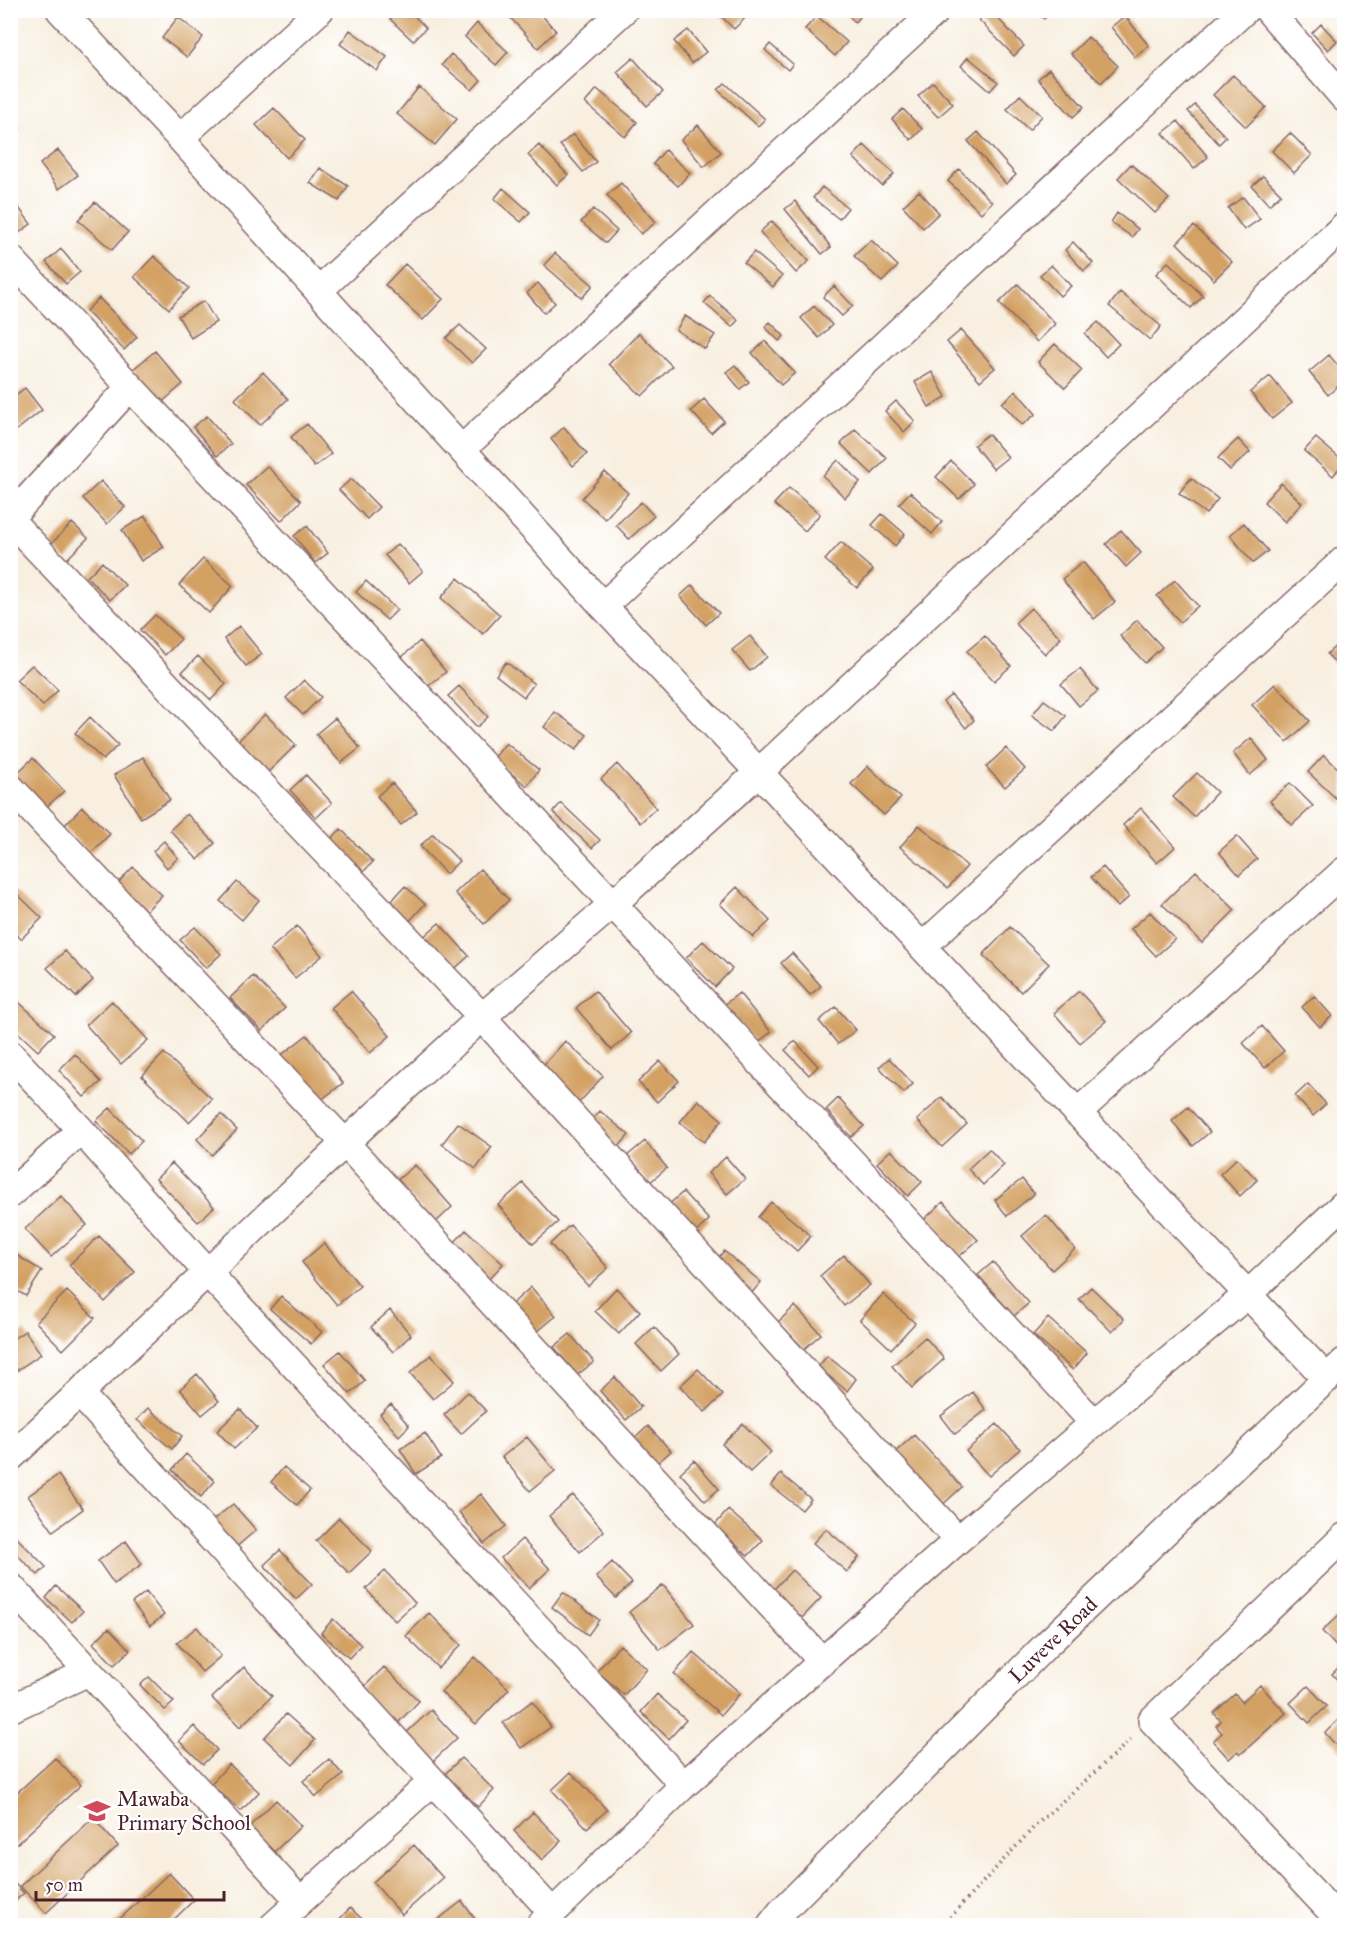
<svg xmlns="http://www.w3.org/2000/svg" width="1355" height="1936" viewBox="0 0 1355 1936" font-family="'IM FELL Great Primer',serif">
	<style>
		.building { fill: #d3a164 }
		.lines { fill: none; stroke-linecap: round; stroke-linejoin: round }
		.minor-casing { stroke: #87686a; stroke-width: 30 }
		.path { stroke: #87686a; stroke-width: 4; stroke-dasharray: 1.5 4.5; stroke-linecap: butt }
		.minor { stroke: #fff; stroke-width: 27 }
		.labels { text-anchor: middle; stroke-width: 4.5; stroke-linejoin: round; paint-order: stroke }
		.street-label { font-size: 21px; fill: #4a1f2b; stroke: #fff }
		.poi-label { font-size: 21px; fill: #4a1f2b; stroke: #fff; text-anchor: start }
	</style>
	<rect width="100%" height="100%" fill="#fff"/>
	<filter id="ink" filterUnits="userSpaceOnUse"><feTurbulence type="fractalNoise" baseFrequency=".0167" numOctaves="2"/><feDisplacementMap in="SourceGraphic" scale="12" xChannelSelector="R" yChannelSelector="G"/><feConvolveMatrix kernelMatrix="1 2 1 2 8 2 1 2 1" color-interpolation-filters="sRGB"/></filter>
	<filter id="wash" filterUnits="userSpaceOnUse"><feTurbulence type="fractalNoise" baseFrequency=".008" numOctaves="4" result="noise"/><feDisplacementMap in="SourceGraphic" scale="24" xChannelSelector="R" yChannelSelector="G"/><feGaussianBlur stdDeviation="1.35" result="paint"/><feColorMatrix in="noise" values="0 0 0 0 0 0 0 0 0 0 0 0 0 0 0 0 0 1.4 0 .05"/><feComposite in="paint" operator="in"/></filter>
	<g filter="url(#wash)">
		<rect width="100%" height="100%" fill="#f8efe0"/>
		<g id="blocks">
			<!-- building -->
			<path class="building" d="M399 10H409L426 28 413 41 390 19Z
				M510 10H537L556 31 538 48 507 14Z
				M715 10H741L747 16 734 29Z
				M843 10H866L855 22Z
				M990 10 1024 46 1014 56 979 20Z
				M1036 10H1053L1044 19Z
				M817 16 847 42 835 56 805 29Z
				M1125 16 1149 46 1135 57 1111 27Z
				M178 17 203 37 187 57 162 38Z
				M477 23 508 52 496 65 465 37Z
				M1321 24 1337 41 1328 50 1312 33Z
				M350 30 387 57 377 71 340 44Z
				M688 30 706 52 692 63 674 41Z
				M1088 37 1118 66 1101 83 1071 54Z
				M770 44 793 64 788 70 765 50Z
				M451 54 481 80 472 90 442 65Z
				M968 57 998 82 990 91 961 66Z
				M633 58 663 92 647 106 617 72Z
				M1049 69 1084 107 1073 117 1038 79Z
				M1233 75 1266 107 1246 127 1213 95Z
				M933 82 953 104 938 117 918 96Z
				M725 83 765 119 758 126 718 90Z
				M419 87 457 119 435 145 397 114Z
				M597 89 637 122 625 137 585 103Z
				M1020 95 1042 116 1029 130 1007 109Z
				M1195 105 1226 137 1219 144 1188 111Z
				M274 108 305 140 287 158 256 125Z
				M903 109 922 129 911 140 892 119Z
				M10 119 20 128 10 138Z
				M1178 121 1208 157 1194 169 1163 133Z
				M698 125 721 152 704 167 681 140Z
				M978 132 1016 175 1006 184 968 141Z
				M1290 133 1312 155 1294 173 1272 151Z
				M573 134 596 162 583 172 560 145Z
				M539 145 568 175 557 185 528 155Z
				M864 145 894 174 882 186 853 157Z
				M58 150 78 175 59 189 40 164Z
				M665 150 690 173 678 186 653 164Z
				M1131 164 1169 199 1155 213 1118 178Z
				M320 168 348 186 339 201 310 183Z
				M959 169 992 202 981 213 948 181Z
				M1263 176 1281 194 1269 205 1252 186Z
				M621 183 656 222 641 234 607 195Z
				M822 187 848 208 839 219 813 198Z
				M503 188 530 212 521 222 494 199Z
				M919 191 939 213 923 228 903 206Z
				M10 196 31 224 16 235 10 227Z
				M1243 197 1260 219 1244 230 1228 208Z
				M795 201 831 247 822 254 785 209Z
				M95 202 128 232 112 250 78 220Z
				M593 209 617 231 606 243 581 222Z
				M1117 213 1138 229 1132 237 1111 222Z
				M772 221 809 261 796 273 760 232Z
				M1194 226 1232 262 1214 280 1177 243Z
				M871 240 898 266 882 282 854 256Z
				M1073 242 1093 263 1084 271 1065 250Z
				M61 249 80 272 66 284 46 262Z
				M754 252 782 276 773 287 744 263Z
				M555 253 593 285 582 298 544 265Z
				M154 256 189 288 169 309 134 277Z
				M1168 262 1203 296 1191 308 1156 274Z
				M405 264 443 299 423 320 385 285Z
				M1051 265 1071 286 1060 296 1040 275Z
				M538 283 555 303 544 313 527 293Z
				M1018 284 1055 324 1037 342 999 303Z
				M834 286 853 306 842 316 823 297Z
				M1120 292 1161 326 1150 340 1109 306Z
				M710 296 738 320 732 327 704 303Z
				M99 298 137 337 124 350 86 311Z
				M204 301 216 322 191 338 178 316Z
				M814 306 832 325 819 338 801 318Z
				M685 316 715 335 705 349 676 330Z
				M770 322 784 336 779 341 765 327Z
				M1098 322 1119 344 1106 357 1085 334Z
				M460 325 486 349 472 363 446 338Z
				M961 330 995 368 980 381 947 342Z
				M639 333 672 366 642 396 609 364Z
				M765 341 795 373 781 385 752 353Z
				M1055 344 1082 370 1065 388 1038 362Z
				M155 351 183 384 160 404 132 370Z
				M1329 355 1344 373V381L1328 395 1309 372Z
				M735 365 749 382 740 389 726 372Z
				M263 372 288 399 260 425 235 399Z
				M932 372 946 397 929 407 915 382Z
				M1270 376 1292 403 1272 419 1250 392Z
				M25 388 42 410 13 433 10 430V399Z
				M1016 391 1036 414 1022 425 1002 403Z
				M704 399 724 421 711 433 691 411Z
				M896 401 915 421 904 432 885 411Z
				M207 416 231 444 217 456 193 427Z
				M307 424 331 454 314 467 291 437Z
				M564 427 587 454 573 466 551 439Z
				M855 429 887 458 872 474 841 444Z
				M988 434 1008 457 993 469 974 445Z
				M1316 438 1344 462 1333 476 1304 451Z
				M1238 439 1250 452 1230 470 1218 458Z
				M838 460 860 482 845 498 823 476Z
				M951 461 974 484 959 499 936 477Z
				M267 466 301 501 281 521 246 485Z
				M605 472 628 493 605 519 582 498Z
				M1191 478 1218 499 1206 514 1179 493Z
				M351 479 379 507 367 519 339 490Z
				M101 481 125 507 107 524 83 498Z
				M1281 483 1302 503 1285 522 1264 502Z
				M789 488 820 514 805 531 774 504Z
				M910 492 942 522 932 534 899 504Z
				M641 502 654 516 629 539 616 525Z
				M882 514 905 534 895 546 872 525Z
				M145 516 164 547 141 561 122 530Z
				M72 523 88 538 66 560 51 544Z
				M1244 523 1268 551 1253 563 1230 535Z
				M307 526 328 553 315 563 294 536Z
				M1121 530 1141 553 1126 567 1106 544Z
				M841 542 873 570 857 588 825 560Z
				M398 544 423 571 409 583 385 555Z
				M203 559 233 586 209 613 179 585Z
				M102 562 125 585 110 600 87 577Z
				M1083 562 1115 602 1094 619 1062 579Z
				M458 578 500 615 483 634 441 598Z
				M1175 580 1198 606 1180 622 1157 596Z
				M366 581 397 610 387 620 356 592Z
				M692 585 719 613 706 625 680 596Z
				M1031 608 1061 638 1045 654 1015 623Z
				M155 615 181 639 165 655 140 630Z
				M1137 620 1162 647 1145 663 1120 636Z
				M239 626 262 654 246 666 224 639Z
				M750 636 767 657 750 671 732 650Z
				M985 636 1011 666 994 681 967 651Z
				M1344 638V672L1327 654Z
				M420 641 446 672 427 687 402 657Z
				M198 656 226 684 211 700 182 672Z
				M506 662 534 684 524 697 496 675Z
				M32 665 58 690 43 706 16 680Z
				M1080 669 1098 691 1079 706 1061 684Z
				M304 680 321 697 303 715 286 698Z
				M1275 684 1310 721 1287 742 1252 705Z
				M459 686 488 717 477 727 448 696Z
				M951 695 974 720 966 728 943 702Z
				M1044 700 1066 716 1054 731 1032 715Z
				M555 712 587 735 576 750 544 727Z
				M265 714 296 745 268 772 238 741Z
				M90 717 118 745 103 760 75 733Z
				M335 718 360 748 341 763 316 734Z
				M1251 738 1268 760 1250 775 1233 753Z
				M506 743 539 770 527 786 493 759Z
				M1006 748 1025 769 1005 787 986 767Z
				M1324 755 1344 774V806L1308 772Z
				M143 757 170 800 141 818 114 775Z
				M33 758 64 791 43 810 13 777Z
				M617 764 656 808 640 823 601 779Z
				M868 766 901 798 884 815 851 784Z
				M1197 773 1217 792 1194 817 1173 797Z
				M306 775 332 803 316 818 290 790Z
				M392 783 417 812 401 825 377 796Z
				M1290 783 1313 806 1292 825 1270 801Z
				M561 803 600 840 592 848 553 812Z
				M82 807 110 834 90 854 63 827Z
				M1141 808 1175 847 1157 863 1123 825Z
				M187 814 215 843 198 860 170 830Z
				M919 825 967 866 948 888 900 847Z
				M341 829 373 862 359 876 327 843Z
				M433 834 459 861 446 874 420 846Z
				M1237 836 1257 859 1239 875 1219 852Z
				M164 841 178 858 167 868 153 851Z
				M133 867 162 895 146 911 118 883Z
				M1103 867 1129 897 1118 907 1091 877Z
				M480 869 509 900 484 924 455 893Z
				M1196 871 1235 910 1202 943 1162 904Z
				M237 882 259 900 242 920 220 901Z
				M405 886 425 904 406 925 387 906Z
				M10 887 42 918 21 939 10 929Z
				M737 887 770 921 753 937 720 904Z
				M1150 912 1175 939 1156 956 1131 929Z
				M439 923 469 956 451 972 421 939Z
				M297 926 322 956 295 978 270 949Z
				M195 927 221 954 206 968 180 940Z
				M1010 927 1049 964 1021 992 983 955Z
				M703 941 732 969 715 987 686 958Z
				M65 951 93 980 76 997 47 968Z
				M792 953 821 986 810 995 781 963Z
				M253 976 285 1008 262 1031 230 998Z
				M351 991 390 1036 370 1053 331 1008Z
				M595 991 631 1033 612 1050 576 1008Z
				M1079 991 1106 1021 1080 1043 1054 1013Z
				M739 993 771 1032 756 1044 724 1005Z
				M12 996 54 1034 38 1051 10 1025V998Z
				M1314 996 1332 1016 1320 1027 1302 1007Z
				M112 1001 148 1040 121 1064 86 1025Z
				M836 1007 856 1030 838 1044 819 1021Z
				M1262 1026 1284 1051 1265 1068 1243 1043Z
				M307 1035 343 1083 316 1104 279 1057Z
				M565 1041 603 1076 578 1104 540 1069Z
				M795 1041 818 1066 809 1075 785 1050Z
				M164 1053 212 1099 189 1122 142 1076Z
				M75 1054 101 1082 84 1097 59 1070Z
				M889 1058 913 1084 904 1093 879 1067Z
				M660 1061 679 1081 657 1102 638 1082Z
				M1308 1084 1326 1104 1313 1116 1295 1096Z
				M942 1097 967 1124 942 1147 917 1120Z
				M838 1098 864 1126 851 1137 826 1110Z
				M698 1100 722 1120 704 1142 680 1122Z
				M1188 1107 1210 1132 1193 1146 1172 1121Z
				M110 1108 142 1141 129 1154 96 1121Z
				M600 1111 629 1135 617 1149 588 1125Z
				M221 1114 237 1130 212 1155 197 1139Z
				M458 1123 492 1147 476 1169 442 1144Z
				M645 1141 667 1168 649 1183 627 1156Z
				M989 1149 1004 1165 983 1185 968 1169Z
				M891 1150 922 1182 908 1196 877 1163Z
				M726 1157 745 1179 727 1194 708 1173Z
				M1237 1158 1257 1180 1240 1196 1220 1174Z
				M172 1163 214 1207 198 1222 156 1179Z
				M415 1165 452 1207 434 1224 396 1181Z
				M1022 1179 1034 1194 1007 1216 995 1200Z
				M523 1183 558 1222 533 1244 498 1205Z
				M683 1192 709 1220 692 1236 666 1207Z
				M61 1196 87 1225 51 1257 25 1229Z
				M771 1202 811 1236 797 1251 758 1217Z
				M943 1202 978 1240 954 1261 920 1223Z
				M1046 1215 1075 1249 1052 1270 1022 1236Z
				M570 1225 608 1268 588 1286 550 1244Z
				M466 1230 503 1264 488 1280 452 1245Z
				M99 1236 135 1272 105 1302 69 1265Z
				M324 1243 360 1286 337 1305 302 1262Z
				M10 1251 42 1271 26 1296 10 1287Z
				M724 1251 761 1282 749 1296 712 1265Z
				M844 1255 870 1285 844 1306 820 1276Z
				M993 1262 1029 1303 1014 1316 978 1275Z
				M531 1287 556 1316 537 1332 512 1304Z
				M1091 1287 1124 1319 1112 1332 1079 1299Z
				M616 1288 640 1311 619 1334 595 1311Z
				M67 1291 95 1318 63 1350 36 1322Z
				M883 1294 915 1323 891 1349 860 1320Z
				M281 1296 322 1332 311 1344 270 1309Z
				M795 1306 821 1334 804 1349 778 1322Z
				M390 1310 411 1335 393 1352 371 1327Z
				M1048 1318 1087 1353 1073 1370 1033 1335Z
				M654 1327 679 1354 661 1371 636 1344Z
				M25 1331 41 1354 10 1375V1341Z
				M570 1334 594 1362 577 1375 554 1347Z
				M925 1337 944 1359 912 1388 892 1366Z
				M340 1351 365 1381 350 1394 324 1364Z
				M431 1355 454 1381 433 1399 410 1373Z
				M827 1356 856 1379 847 1391 818 1367Z
				M698 1369 723 1395 705 1412 680 1386Z
				M197 1374 219 1401 202 1415 180 1389Z
				M615 1377 641 1407 626 1420 600 1391Z
				M468 1392 486 1411 461 1434 444 1415Z
				M973 1392 986 1410 955 1434 941 1416Z
				M391 1404 409 1426 399 1436 380 1414Z
				M148 1408 182 1436 172 1449 137 1420Z
				M240 1409 257 1428 234 1449 217 1431Z
				M743 1424 771 1452 750 1472 722 1444Z
				M997 1424 1020 1449 989 1476 966 1451Z
				M648 1426 671 1451 654 1466 632 1441Z
				M425 1433 441 1458 416 1474 400 1449Z
				M914 1435 962 1487 939 1508 891 1456Z
				M527 1437 555 1471 530 1491 502 1457Z
				M186 1454 215 1481 201 1497 172 1470Z
				M694 1460 719 1489 705 1501 680 1473Z
				M284 1467 310 1490 297 1505 271 1482Z
				M781 1474 811 1499 802 1510 771 1486Z
				M58 1475 83 1509 53 1531 28 1496Z
				M481 1494 506 1526 484 1544 459 1512Z
				M573 1495 604 1531 580 1552 549 1516Z
				M233 1504 256 1530 234 1549 211 1522Z
				M728 1510 763 1540 748 1556 715 1525Z
				M339 1518 372 1551 349 1573 316 1541Z
				M826 1529 859 1557 847 1572 813 1543Z
				M10 1531 46 1567 38 1575 10 1548Z
				M522 1539 550 1569 529 1588 501 1558Z
				M126 1541 142 1564 114 1584 98 1561Z
				M280 1550 312 1584 296 1599 264 1565Z
				M612 1562 632 1583 616 1598 596 1577Z
				M792 1570 821 1598 802 1618 773 1590Z
				M385 1571 415 1603 395 1621 366 1589Z
				M663 1585 694 1624 660 1650 629 1612Z
				M56 1586 83 1611 72 1622 46 1598Z
				M146 1592 164 1615 150 1626 132 1603Z
				M563 1592 599 1620 588 1635 552 1607Z
				M1344 1610V1655L1322 1631Z
				M429 1613 461 1645 438 1668 406 1636Z
				M333 1619 361 1645 349 1658 321 1633Z
				M197 1627 221 1656 202 1672 177 1643Z
				M109 1628 130 1650 114 1665 93 1643Z
				M620 1645 647 1669 624 1695 597 1671Z
				M693 1652 740 1693 721 1715 674 1674Z
				M475 1657 509 1689 476 1724 441 1692Z
				M1344 1662V1687L1332 1674Z
				M244 1667 272 1696 240 1727 212 1698Z
				M384 1667 419 1701 396 1725 361 1690Z
				M149 1677 174 1702 165 1710 140 1685Z
				M1260 1685 1286 1713 1241 1754 1238 1751 1229 1759 1213 1741 1222 1733 1216 1726 1221 1721 1214 1713 1235 1694 1242 1702Z
				M1308 1686 1327 1706 1309 1723 1290 1703Z
				M657 1694 686 1720 669 1739 641 1712Z
				M532 1701 551 1727 521 1748 503 1723Z
				M431 1710 457 1738 431 1763 405 1734Z
				M286 1714 315 1740 293 1765 264 1738Z
				M1344 1714V1754L1325 1733Z
				M194 1726 217 1750 203 1764 179 1741Z
				M55 1758 81 1785 10 1850V1799Z
				M461 1758 494 1790 478 1807 445 1774Z
				M329 1759 343 1775 316 1797 303 1781Z
				M229 1764 259 1792 241 1811 211 1784Z
				M571 1772 607 1810 587 1828 552 1790Z
				M276 1800 301 1826 274 1852 249 1827Z
				M533 1812 561 1841 542 1860 514 1831Z
				M93 1818 118 1846 46 1913 20 1886Z
				M414 1845 443 1878 402 1915 373 1882Z
				M169 1873 194 1900 167 1926H112Z
				M10 1879 24 1893 10 1906Z
				M462 1901 480 1926H430Z
				M350 1908 370 1926H337L335 1924Z"/>
		</g>
	</g>
	<g filter="url(#ink)">
		<use href="#blocks" fill-opacity="0" stroke="#87686a" stroke-width="1.5"/>
		<g class="lines">
			<!-- minor casing -->
			<g class="minor-casing">
				<path id="minor" d="M60 10 180 138 603 606 1327 1379
					M1268 10 1344 98
					M180 138 320 10
					M10 258 613 904 1094 1423
					M318 291 624 10
					M462 449 937 10
					M10 518 130 387
					M10 520 482 1017 958 1540
					M603 606 1245 10
					M10 787 345 1143 823 1662
					M923 946 1344 560
					M10 1054 81 1130 207 1272 684 1785
					M1077 1113 1344 871
					M10 1194 81 1130
					M80 1394 552 1912
					M10 1458 345 1143 482 1017 613 904 759 772 1344 226
					M1344 1537 1152 1720 1344 1925
					M10 1586 300 1901
					M10 1709 88 1672
					M273 1926 432 1782
					M539 1926 684 1785 958 1540 1094 1423 1247 1295 1344 1204
					M770 1926 781 1912 1048 1643 1344 1362"/>
			</g>
			<!-- path -->
			<path class="path" d="M942 1926 1036 1825 1134 1737"/>
			<!-- minor -->
			<use href="#minor" class="minor"/>
		</g>
	</g>
	<!-- icons -->
	<defs>
		<g id="school-bare" transform="scale(2.07)"><path d="M0-5L7-2L0 1L-7-2ZM-4 1L0 2.5L4 1V4Q0 6-4 4Z" fill="#d1495b" stroke="#fff" stroke-width="2.5" paint-order="stroke"/></g>
	</defs>
	<g fill-rule="evenodd">
		<use href="#school-bare" x="97" y="1811"/>
	</g>
	<g class="labels">
		<!-- street labels -->
		<g class="street-label">
			<text transform="translate(1053 1640) rotate(-44)" y="7">Luveve Road</text>
		</g>
		<!-- poi labels -->
		<g class="poi-label">
			<text x="117" y="1806">Mawaba<tspan x="117" dy="24">Primary School</tspan></text>
		</g>
	</g>
	<!-- margin -->
	<rect width="1355" height="1936" fill="none" stroke="#fff" stroke-width="36"/>
	<!-- scale -->
	<path d="M36 1891v9h188v-9" fill="none" stroke="#4a1f2b" stroke-width="3"/>
	<text x="45" y="1891" font-size="18" fill="#4a1f2b" stroke="#ffffff" stroke-width="4.5" paint-order="stroke">50 m</text>
</svg>
